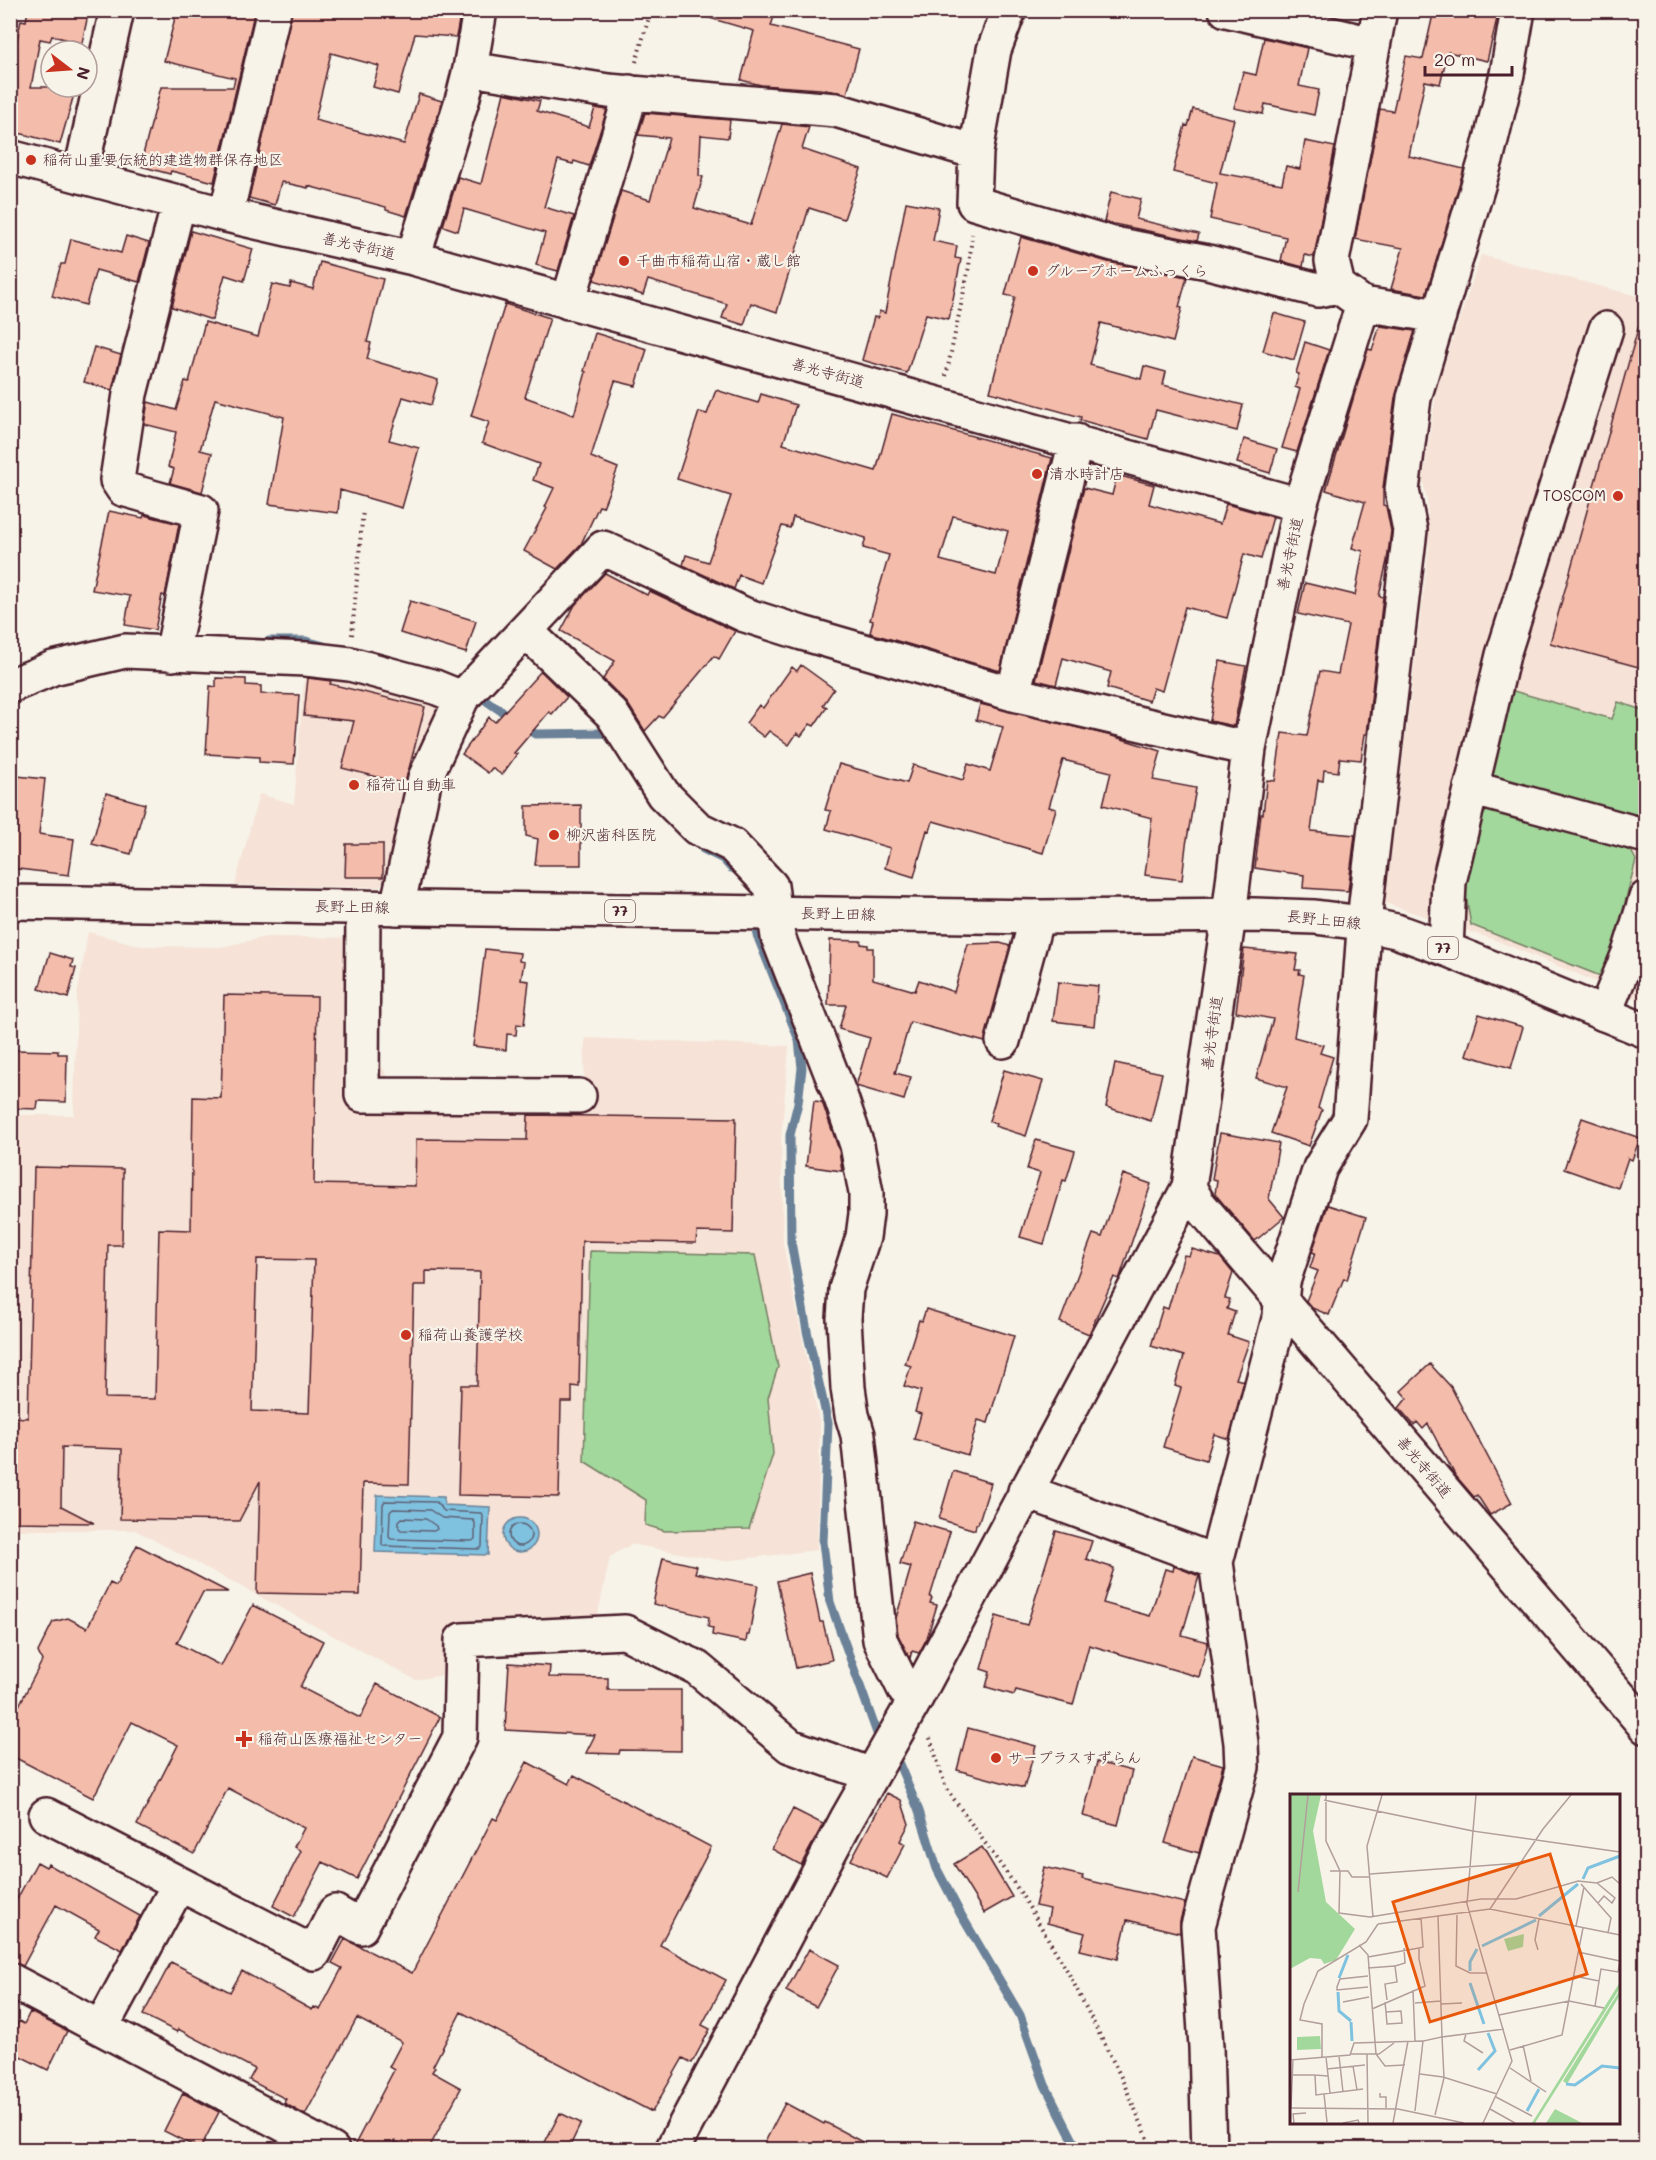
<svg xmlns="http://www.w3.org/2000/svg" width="1656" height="2160" viewBox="0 0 1656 2160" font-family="Mali,'Klee One',sans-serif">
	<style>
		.built { fill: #f6e2d6 }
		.green { fill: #a3d89c; stroke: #767c64; stroke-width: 1.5 }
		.water { fill: #7fc2e0; stroke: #6a8198; stroke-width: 1.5 }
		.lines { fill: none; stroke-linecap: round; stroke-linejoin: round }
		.shore { stroke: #5f6073; stroke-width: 1.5 }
		.stream { stroke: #6a8198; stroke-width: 9 }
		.building { fill: #f4bcab; stroke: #4a1f2b; stroke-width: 1.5; fill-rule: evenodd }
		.minor-casing { stroke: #4a1f2b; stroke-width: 38 }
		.major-casing { stroke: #4a1f2b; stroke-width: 38 }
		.path { stroke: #4a1f2b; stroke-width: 4; stroke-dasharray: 1.5 4.5; stroke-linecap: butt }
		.minor { stroke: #f7f3e8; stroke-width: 33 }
		.major { stroke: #f7f3e8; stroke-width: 33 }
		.poi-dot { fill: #c8321e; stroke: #f7f3e8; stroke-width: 2 }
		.labels { text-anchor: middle; stroke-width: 4.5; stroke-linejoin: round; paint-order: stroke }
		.shield { fill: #f7f3e8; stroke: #7e5f64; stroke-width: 1.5 }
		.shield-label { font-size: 14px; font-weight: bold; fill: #4a1f2b }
		.poi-label { font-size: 15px; fill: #4a1f2b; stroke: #f7f3e8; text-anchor: start }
		.street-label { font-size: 15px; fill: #4a1f2b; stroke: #f7f3e8 }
		.inset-river { fill: none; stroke: #7fc2e0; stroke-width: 3 }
		.inset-road { fill: none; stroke: #b29e9c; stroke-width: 1.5 }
		.view { fill: #e8590c; fill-opacity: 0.15; stroke: #e8590c; stroke-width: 3 }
		.inset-edge { fill: none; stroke: #4a1f2b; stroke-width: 3 }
	</style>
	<rect width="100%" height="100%" fill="#f7f3e8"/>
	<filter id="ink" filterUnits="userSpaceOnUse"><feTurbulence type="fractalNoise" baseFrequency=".0167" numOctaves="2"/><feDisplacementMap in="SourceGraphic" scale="12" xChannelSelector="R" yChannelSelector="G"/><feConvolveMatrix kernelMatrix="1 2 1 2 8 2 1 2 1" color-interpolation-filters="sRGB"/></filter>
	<g filter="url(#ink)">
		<!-- built -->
		<path class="built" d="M1481 255 1645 298V1002L1495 940 1385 903 1429 548 1427 501 1423 480 1437 387Z
			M305 667 449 701 394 870 379 887 235 885 259 794 294 804Z
			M88 932 142 946 221 947 266 937 379 938 378 1060 388 1077 404 1080 584 1082 585 1038 789 1046 781 1140 783 1243 820 1426 817 1550 724 1561 631 1544 610 1557 597 1618H545L487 1625 468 1653V1670L416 1680 135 1530H11V1115H74L77 997Z"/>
		<!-- green -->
		<path class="green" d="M1510 690 1612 719 1618 702 1645 711V817L1493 776 1491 770Z
			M1488 809 1630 849 1636 860 1607 972 1603 977 1471 925 1464 885 1480 819Z
			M590 1251 755 1255 778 1367 768 1398 773 1454 749 1529 665 1531 645 1525 646 1500 584 1461Z"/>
		<!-- water -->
		<path class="water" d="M377 1495 444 1497V1505L490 1507 488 1555 375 1552Z
			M503 1535a17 17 0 1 1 34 0a17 17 0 1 1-34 0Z"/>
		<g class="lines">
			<!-- shore -->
			<path class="shore" d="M385 1501 436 1502 444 1511 481 1513 483 1516 482 1547 479 1549 383 1546 382 1544 383 1504Z
				M393 1509 430 1510 442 1518 473 1520 475 1523V1539L472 1541 391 1539 389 1537 390 1512Z
				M402 1518 426 1519 436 1526 437 1529 434 1531 401 1530 399 1528V1521Z
				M509 1535a11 11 0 1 1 22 0a11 11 0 1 1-22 0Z"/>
			<!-- stream -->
			<path class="stream" d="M269 641H306L324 646
				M475 693 535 734 606 733 612 741
				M703 849 723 859 731 868
				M757 935 799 1040 802 1068 798 1103 790 1135 791 1242 807 1331 828 1423 823 1542 830 1602 878 1736 883 1743
				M891 1754 899 1764 919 1811 937 1869 960 1913 1020 2015 1045 2085 1078 2150"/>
		</g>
		<!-- building -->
		<path class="building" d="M28 10H89L82 43 52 36 50 41 40 39 31 87H76L60 144 23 134 10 133V43L16 45 21 20 26 21Z
			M177 10H255L214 182 171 171 170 174 140 166 161 87H233L235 78 164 61Z
			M292 10H461L456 37 415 34 398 94 373 87 379 66 331 53 315 120 404 144 419 94 442 101 406 216 386 210V207L308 186V188L281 182 275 205 249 198Z
			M707 10H776L771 26 859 49 847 94 820 89 761 85 741 80 754 31 706 17Z
			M1434 10H1499L1487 61 1448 52 1440 84 1425 81 1409 156 1464 169 1426 295 1391 289 1403 248 1355 239 1380 109 1393 111 1406 56 1423 59Z
			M1264 38 1307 48 1299 86 1319 90 1314 115 1265 104 1263 114 1234 108 1243 72 1256 75Z
			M504 93 540 101 537 111 589 127 595 108 607 110 589 166 574 161 573 164 558 160 544 207 574 216 558 271 536 265 545 233 464 209 458 231 443 226 458 177 481 184Z
			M1193 109 1234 119 1220 173 1282 184 1286 166 1300 169 1305 141 1335 147 1314 257 1305 255 1303 267 1281 261 1286 237 1210 219 1217 183 1173 172 1185 125 1188 126Z
			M645 113 730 120 728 138 701 135 699 176 703 177 694 208 751 225 782 124 809 127 802 149 861 169 844 219 809 208 777 312 751 303 744 325 722 318 727 304 648 280 643 295 594 280 621 191 650 200 669 138 638 135Z
			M1111 192 1141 199 1136 219 1199 234 1197 241 1104 222Z
			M906 202 939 208 933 241 957 246 955 258 961 259 949 319 926 314 907 373 862 360 874 317 878 318 879 311 885 313Z
			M191 231 253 249 244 281 225 275 212 320 172 307Z
			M126 236 149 243 139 282 96 270 86 305 52 296 61 264H65L71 239 121 253Z
			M1021 237 1108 262 1187 277 1179 307 1182 308 1173 342 1101 323 1090 365 1141 379 1144 366 1166 372 1163 385 1243 405 1237 431 1156 410 1148 439 1080 420 1081 417 990 392 1015 297 1005 295Z
			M320 262 383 279 367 342 371 343 367 359 438 380 431 405 403 397 389 440 419 448 402 508 340 490 338 513 269 504 284 417 215 399 200 450 212 453 202 492 170 483 174 469 168 467 176 432 144 424 148 402 176 410 185 381 189 382 205 322 258 337 272 284 290 288 291 283 313 289Z
			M505 304 550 318 525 397 574 415 586 372 584 371 595 333 647 349 636 386 615 381 596 441 591 457 618 468 603 507 599 506 581 544 557 569 524 551 547 508 545 507 554 488 533 480 539 464 482 443 489 422 471 416Z
			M1274 313 1305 322 1294 360 1263 351Z
			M1639 325 1646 326V669L1550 643Z
			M1380 326 1415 331 1395 398 1383 488V505L1386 506 1391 531 1387 561 1379 596 1383 597 1367 734H1365L1361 760 1340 758 1338 772 1324 770 1323 781 1318 780 1311 831 1355 835 1348 891 1303 888 1304 875 1255 868 1261 814H1263L1267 780 1275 781 1282 733 1307 736 1320 671 1338 674 1348 625 1298 614 1305 583 1355 595 1363 551 1352 548 1365 502 1326 490 1368 349 1372 350Z
			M1305 342 1329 350 1297 452 1282 448 1300 389 1295 387 1299 374 1296 373Z
			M94 347 121 355 112 390 84 382Z
			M716 390 758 403 761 394 796 405 783 444 876 471 892 414 1052 458 1000 671 870 633 873 621 870 620 889 555 863 548 866 538 793 517 790 528 782 526 761 583 739 575 734 589 683 565 686 555 708 562 731 496 677 479 699 412 707 414ZM953 516 1008 531 996 575 940 560Z
			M1244 439 1277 449 1270 473 1237 463Z
			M1117 475 1154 485 1149 504 1220 524 1226 504 1273 517 1261 559 1244 554 1227 618 1185 607 1162 691 1153 688 1149 701 1107 688 1111 672 1063 658 1056 685 1036 680 1084 488 1112 495Z
			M109 511 143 518 144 515 179 524 165 596 162 595 155 630 125 625 130 596 92 590Z
			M605 573 647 595 649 591 654 593 735 631 719 659 714 656 662 718 659 716 645 731 628 704 603 679 615 661 561 631 575 605Z
			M410 601 476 621 466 653 400 633Z
			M1220 661 1246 666 1234 726 1210 721Z
			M801 665 834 689 823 705 827 707 814 726 810 724 801 736 797 733 789 745 769 731 764 737 746 723 759 705 763 708 792 667 797 671Z
			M541 671 567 697 552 714 549 712 514 753 517 754 502 775 492 768 488 773 462 754 489 717 495 722Z
			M216 678 246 679V685L261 686V694L299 695 294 764 259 762V757L206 754 210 686 216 687Z
			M308 678 331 681 330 684 425 707 405 784 342 768 354 721 304 716Z
			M980 704 1112 736 1161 751 1153 780 1196 788 1186 845 1182 880 1145 875 1152 818 1103 805 1111 772 1063 760 1049 807 1056 809 1043 853 933 821 930 831 927 830 914 877 885 868 890 848 826 829 831 811 825 810 839 764 907 783 913 765 963 780 968 764 990 771 1003 727 976 720Z
			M17 776 45 779 39 834 74 839 69 875 10 868V803L15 804Z
			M106 793 145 804 131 854 92 844Z
			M581 805V865H535L538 839 526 836V806Z
			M346 844H383V877H345Z
			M830 940 861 941V944L868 945V948H873V979L915 991 919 980 954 992 968 944 1000 943 1010 946 985 1042 910 1022 895 1073 911 1077 904 1100 856 1086 870 1038 839 1029 846 1005H828Z
			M485 949 520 953 519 961 524 962 521 980 529 981 524 1025 517 1024 516 1035 507 1034 506 1050 473 1046Z
			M1244 949 1298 954 1295 970H1300L1299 974 1304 975 1294 1037 1323 1045 1320 1053 1333 1057 1318 1108 1322 1110 1309 1146 1271 1133 1287 1087 1256 1078 1273 1019 1236 1012Z
			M50 953 73 960 71 967 76 968 68 998 39 989Z
			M1058 982 1098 986 1094 1026 1053 1021Z
			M224 995 317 997 314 1184 415 1186 416 1139 527 1140 528 1115 736 1118 733 1233 697 1232 696 1243 582 1241 579 1387 572 1386V1402H561L559 1497 458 1495 461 1385H477L480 1272 426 1271V1285H414L409 1484 363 1483 360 1595 257 1593 260 1481 239 1521 120 1519 122 1449 62 1447 61 1506 94 1523 10 1522V1417L28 1418 34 1167 123 1169 122 1245H108L105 1398 155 1399 159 1229 191 1230 193 1097 221 1098ZM257 1259 314 1260 309 1413 252 1411Z
			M1479 1014 1523 1027 1511 1068 1466 1055Z
			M13 1050 58 1051V1054H67L66 1102 38 1101 37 1109 10 1108V1061H13Z
			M1115 1063 1162 1073 1151 1121 1106 1107Z
			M1004 1070 1043 1081 1026 1136 995 1126 996 1124 989 1121Z
			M814 1101 822 1102 839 1150 842 1171 806 1166Z
			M1582 1118 1640 1138 1632 1160 1628 1158 1618 1188 1564 1169Z
			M1220 1133 1279 1143 1269 1199 1284 1217 1255 1241 1215 1194 1217 1180 1212 1179Z
			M1036 1140 1075 1151 1066 1181 1063 1180 1044 1244 1020 1237 1040 1173 1027 1169Z
			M1123 1174 1151 1184 1120 1277 1119 1279 1114 1277 1089 1334 1060 1322 1093 1234 1102 1237Z
			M1328 1205 1366 1217 1347 1280 1344 1278 1329 1315 1312 1308 1306 1301 1318 1271 1310 1268 1315 1253 1312 1252Z
			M1192 1249 1220 1257 1233 1273 1225 1298 1230 1299 1227 1309 1235 1312 1228 1335 1249 1342 1236 1379 1244 1381 1229 1439 1214 1434 1206 1460 1163 1447 1181 1388 1175 1386 1184 1356 1151 1346 1163 1307 1168 1309 1184 1255 1189 1256Z
			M926 1309 1014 1336 988 1423 978 1420 968 1455 914 1439 921 1414 915 1412 921 1391 904 1386 911 1366 905 1364 919 1320 922 1321Z
			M1430 1364 1451 1387 1512 1503 1490 1515 1477 1495 1474 1497 1455 1475 1428 1424 1423 1429 1417 1422 1414 1425 1399 1408 1407 1398 1401 1391Z
			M953 1471 991 1483 978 1524H976L975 1530 939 1519Z
			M913 1521 950 1532 930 1597 932 1598 930 1603 937 1605 927 1638 919 1653 912 1651 910 1658 898 1635 896 1618 911 1567 900 1564Z
			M1056 1531 1092 1541 1086 1559 1114 1568 1103 1603 1150 1616 1165 1569 1173 1571 1174 1566 1199 1576 1182 1635 1208 1642 1199 1677 1089 1645 1073 1705 1016 1690 1014 1695 986 1687 990 1672 981 1669 996 1616 1027 1625Z
			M137 1545 228 1592H203L177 1643 221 1666 253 1605 323 1641 300 1687 360 1718 377 1684 440 1717 357 1879 323 1862 294 1917 273 1906 301 1851 294 1847 304 1828 228 1788 194 1854 137 1825 178 1745 132 1722 93 1798 10 1755V1723L42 1661 38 1652 53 1622 68 1618 87 1628 110 1583 116 1586Z
			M663 1558 697 1566 695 1573 758 1585 749 1635H747L746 1642 712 1635 713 1628 708 1627 709 1617 653 1604Z
			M810 1573 820 1622H823L832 1660 796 1668 777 1581Z
			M509 1663 550 1666 549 1677 608 1678V1690H681V1751L620 1750 619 1754 586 1753 595 1735 505 1730Z
			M968 1728 1036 1746 1024 1788 957 1770Z
			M1192 1756 1223 1765 1199 1853 1165 1843Z
			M527 1762 569 1784 574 1775 711 1847 660 1945 726 1980 702 2025 710 2029 692 2063 683 2058 652 2112 461 2012 433 2066 435 2067 432 2072 461 2088 428 2150H410L395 2141 390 2150H352L394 2070 389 2067 402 2042 357 2018 305 2115 284 2103 286 2099 249 2080 255 2069 178 2029 177 2032 143 2015 171 1962 230 1992 242 1971 312 2010 314 2007 320 2010 342 1968 332 1963 345 1939 412 1973 493 1818 497 1820Z
			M1097 1762 1132 1771 1118 1825 1083 1816Z
			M887 1793 901 1800 909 1824 900 1841 905 1844 887 1878 851 1860Z
			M793 1809 823 1824 801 1865 772 1849Z
			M982 1847 1012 1897 984 1913 954 1864Z
			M37 1862 46 1867 48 1864 140 1916 122 1950 95 1936 99 1929 56 1905 23 1966 10 1961V1912Z
			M1044 1867 1083 1876 1082 1879 1185 1903 1180 1921V1933L1127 1920 1118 1959 1080 1950 1085 1933 1047 1923 1050 1909 1035 1906Z
			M809 1949 839 1965 816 2007 786 1991Z
			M30 2012 67 2031 48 2070 10 2051V2039L19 2021 24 2024Z
			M183 2093 219 2112 200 2149 164 2131Z
			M785 2103 824 2124 825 2122 877 2150H811L813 2145 805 2141 801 2150H761Z
			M560 2113 581 2123 568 2150H541Z"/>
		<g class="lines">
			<!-- minor casing -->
			<g class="minor-casing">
				<path id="minor" d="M1226 10 1373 44
					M470 69 608 91 836 110 976 152 974 203 1113 244 1208 262 1318 290 1338 286
					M976 152 994 50 1009 10
					M10 157 226 215 413 258 1300 505 1249 749 1229 916 1189 1187 1198 1203 1646 1727
					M80 176 117 10
					M226 215 274 10
					M413 258 463 97 470 69 480 10
					M568 302 626 110 629 92
					M1363 304 1439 316
					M1300 505 1363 304 1338 286 1332 261 1380 10
					M526 631 612 714 663 794 697 828 732 845 771 886 778 937 841 1098 857 1145 866 1193V1214L863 1237 846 1289 844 1319 848 1388 852 1415 858 1435 880 1640 905 1690 916 1698
					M172 654 201 511 123 489 117 480 130 394 179 202
					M10 686 53 668 125 651 306 659 350 664 435 687 462 698
					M1013 694 1076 441
					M1471 788 1646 836
					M363 907 362 1095 579 1096
					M397 908 425 778 462 698 603 548 745 615 802 633 1013 694 1249 749
					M1446 949 1449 882 1503 655 1606 329
					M1604 1014 1629 953 1646 898
					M1003 1041 1037 917
					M1025 1491 1216 1562
					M46 1815 314 1953 335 1912 361 1927 460 1737 462 1640 625 1632 697 1668 790 1746 872 1775
					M10 1980 332 2150
					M101 2028 179 1884
					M672 2150 847 1819 916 1698 1189 1187
					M1209 2150 1206 2047 1198 1926 1242 1767 1241 1743 1216 1562 1280 1315 1283 1282 1320 1168 1350 1119 1366 903 1410 530 1402 490 1414 398 1487 156 1507 74 1518 10"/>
			</g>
			<!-- major casing -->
			<g class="major-casing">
				<path id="major" d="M10 902 1037 917 1254 915 1315 917 1354 922 1396 931 1446 949 1646 1031"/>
			</g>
			<!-- path -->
			<path class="path" d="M636 62 651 10
				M946 376 969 267 972 234
				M352 635 363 510
				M930 1738 946 1788 1020 1892 1068 1972 1120 2075 1153 2150"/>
			<!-- minor -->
			<use href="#minor" class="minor"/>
			<!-- major -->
			<use href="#major" class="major"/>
		</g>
	</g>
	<!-- markers -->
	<g class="poi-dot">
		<circle cx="31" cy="160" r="6"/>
		<circle cx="624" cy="261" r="6"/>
		<circle cx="1033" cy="271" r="6"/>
		<circle cx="1037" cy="474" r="6"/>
		<circle cx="1618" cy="496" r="6"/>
		<circle cx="354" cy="785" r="6"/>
		<circle cx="554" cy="835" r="6"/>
		<circle cx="406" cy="1335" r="6"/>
		<path d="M241 1730h6v6h6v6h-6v6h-6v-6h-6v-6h6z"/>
		<circle cx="996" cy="1758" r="6"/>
	</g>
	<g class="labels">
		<!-- shield labels -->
		<g class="shield">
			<rect x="605" y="900" width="30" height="22" rx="4.5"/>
			<rect x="1428" y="937" width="30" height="22" rx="4.5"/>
		</g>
		<g class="shield-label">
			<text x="620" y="916">77</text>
			<text x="1443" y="953">77</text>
		</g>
		<!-- poi labels -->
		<g class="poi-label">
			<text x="43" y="165">稲荷山重要伝統的建造物群保存地区</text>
			<text x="636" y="266">千曲市稲荷山宿・蔵し館</text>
			<text x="1045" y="276">グループホームふっくら</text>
			<text x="1049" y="479">清水時計店</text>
			<text x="1606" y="501" text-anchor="end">TOSCOM</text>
			<text x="366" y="790">稲荷山自動車</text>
			<text x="566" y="840">柳沢歯科医院</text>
			<text x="418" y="1340">稲荷山養護学校</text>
			<text x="258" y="1744">稲荷山医療福祉センター</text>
			<text x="1008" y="1763">サープラスすずらん</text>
		</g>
		<!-- street labels -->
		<g class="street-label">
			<text transform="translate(359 246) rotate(13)" y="5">善光寺街道</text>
			<text transform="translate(828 373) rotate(15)" y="5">善光寺街道</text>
			<text transform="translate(1290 554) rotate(-78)" y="5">善光寺街道</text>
			<text transform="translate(352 907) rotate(1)" y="5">長野上田線</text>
			<text transform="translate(838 914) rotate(1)" y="5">長野上田線</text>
			<text transform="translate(1324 920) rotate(6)" y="5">長野上田線</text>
			<text transform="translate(1212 1033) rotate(-82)" y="5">善光寺街道</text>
			<text transform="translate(1424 1467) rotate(50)" y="5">善光寺街道</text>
		</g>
	</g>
	<!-- overview -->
	<g transform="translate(1290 1794)">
		<rect width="330" height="330" fill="#f7f3e8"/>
		<path d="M0 1H31L23 37 36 108 65 135 46 166 34 170 31 165 20 164 0 175ZM234 140 233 153 218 157 214 145ZM330 188V194L245 329H242ZM330 196V201L277 290 273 287ZM30 242 31 255 7 256V243ZM265 315 292 329H256Z" fill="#a3d89c"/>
		<path class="inset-river" d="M293 85 298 74 330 62M249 122 288 90M192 152 246 126M180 177V168L187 155M49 184 58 161M180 189 194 230M48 198 49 217 61 227M61 228 62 247M188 276 205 257 198 239M276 290 285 291 312 272 330 274M237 317 249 295"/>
		<path class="inset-road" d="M36 1V47L50 77 49 119 80 123 191 105H226L288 87 307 89 322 83 330 90M34 6 183 37 186 1M40 77H58L62 83H80M80 80 230 69M307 89 325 104 322 109 314 102 308 109M291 90 321 124 318 139M8 98 18 1M200 115 253 35 281 1M167 121 166 172 180 179H197M83 123 77 52 92 1M88 130 148 122M286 132 294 93M69 151 78 161 86 260 95 272 115 271M248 156 245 146 249 125M288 158 330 167M78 163 129 154M78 174 105 172M78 182 50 185 47 193V196L78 193M284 182 309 187M123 196 125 247M97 206 95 190 107 188 105 172 115 169 114 154M53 208 79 203M95 208 96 218 97 230 112 229 111 217 96 218M125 209 151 207M151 210 172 209M305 212 311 175 328 178 330 167M82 215 135 192 129 165V154L133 153 131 124M209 221 279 207 314 214M176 240 174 247 193 259M233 251 241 287M220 256 272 241 293 134M61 260H89L104 249M77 260 78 329M49 262 53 298M32 263V230L10 226 14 210 28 177 76 148 88 130M36 263 40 299M0 266 60 261 64 249 133 247M63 272 67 296M220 274 256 298M37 275 75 271M130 280 153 283 207 300M3 281H25M38 282 25 281 26 301 73 295M90 299V303H96V314M34 300 37 328M206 303 242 322M0 314 108 315 174 329M1 314 3 265M200 315 225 329M125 317 133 247 152 243 148 122 200 115 330 141M145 321 154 284 152 243 214 235M4 329 3 320 16 319M53 329 68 326 69 329M103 329 118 247M193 329 222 267 177 110 183 37 330 58"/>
		<path class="view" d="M260 60 297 180 140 228 103 108Z"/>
		<rect width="330" height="330" class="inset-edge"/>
	</g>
	<!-- margin -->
	<rect width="1656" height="2160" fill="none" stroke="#f7f3e8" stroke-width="36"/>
	<rect x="18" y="18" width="1620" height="2124" fill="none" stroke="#4a1f2b" stroke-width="2" filter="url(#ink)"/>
	<!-- north arrow -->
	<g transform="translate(69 69) rotate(107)"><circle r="28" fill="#f7f3e8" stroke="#b29e9c" stroke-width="1.5"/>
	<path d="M0-4.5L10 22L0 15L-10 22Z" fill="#c8321e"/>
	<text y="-9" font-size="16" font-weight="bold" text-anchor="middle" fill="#4a1f2b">N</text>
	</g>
	<!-- scale -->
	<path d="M1425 66v9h87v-9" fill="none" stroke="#4a1f2b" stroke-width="3"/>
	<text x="1434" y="66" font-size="18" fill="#4a1f2b" stroke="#f7f3e8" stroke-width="4.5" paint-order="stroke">20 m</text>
</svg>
